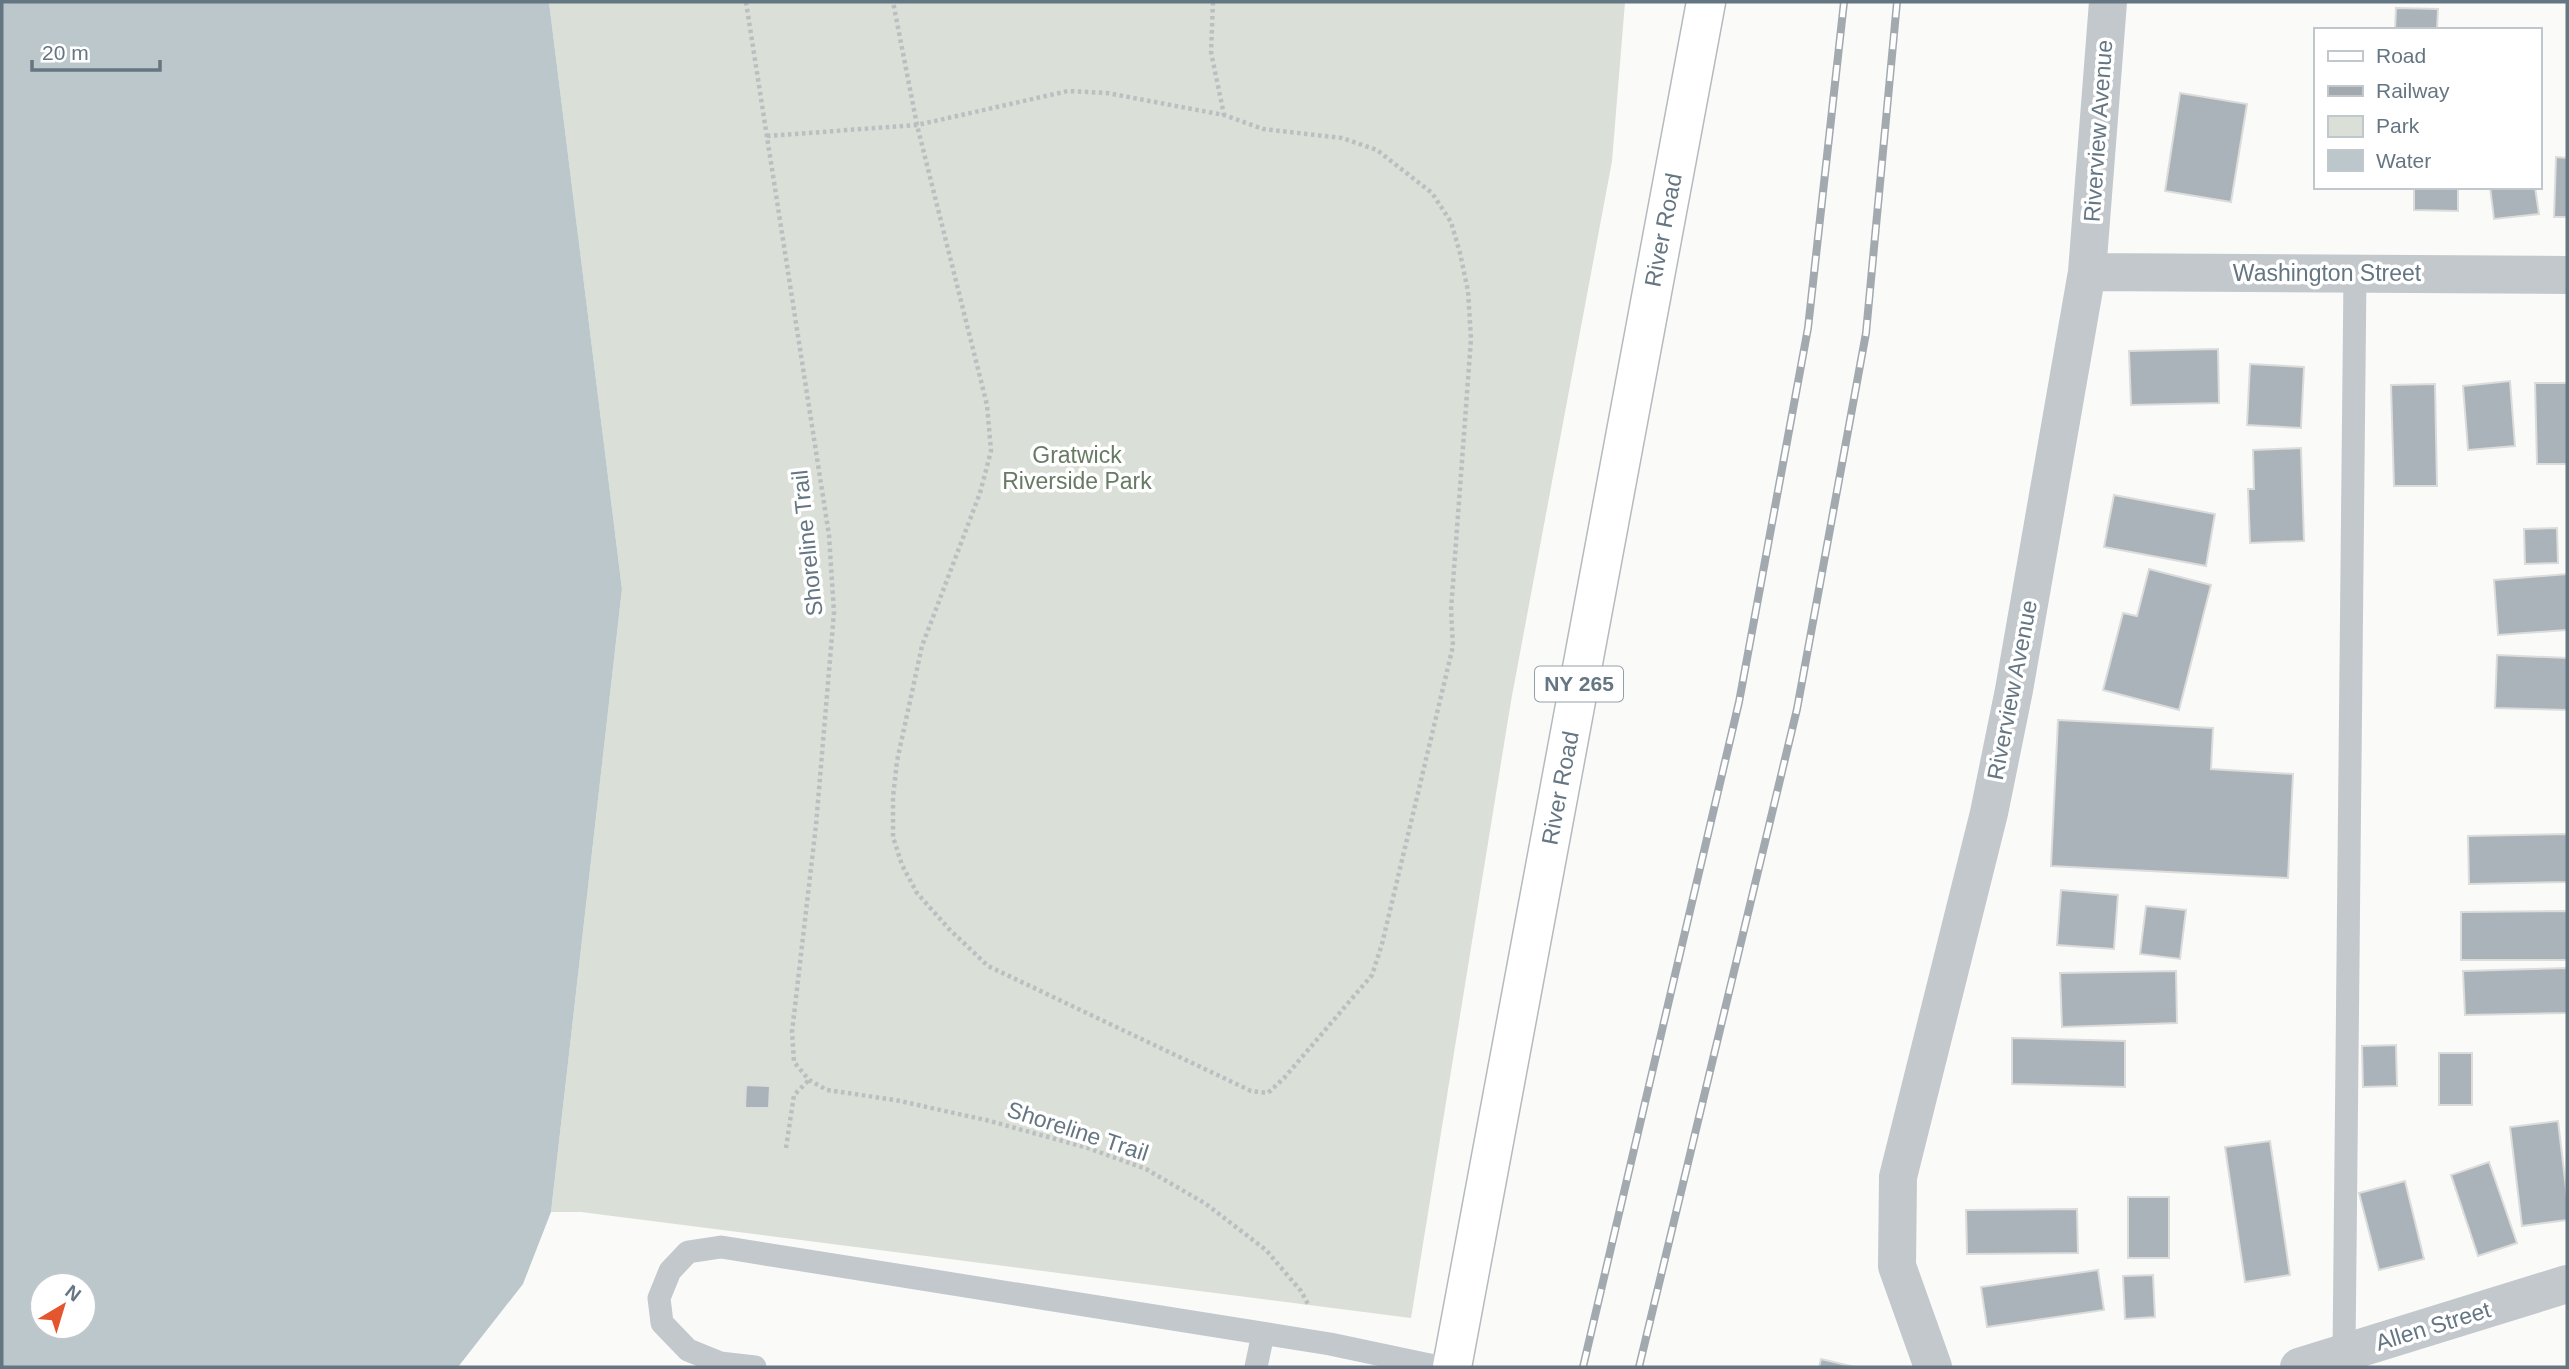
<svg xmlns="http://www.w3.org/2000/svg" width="2569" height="1369" viewBox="0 0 2569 1369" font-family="Arial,sans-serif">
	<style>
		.green { fill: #dadfd7 }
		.water { fill: #bbc7cb; fill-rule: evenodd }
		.building { fill: #aab3b9; stroke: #dcdcda; stroke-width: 2 }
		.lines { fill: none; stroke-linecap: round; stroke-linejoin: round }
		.primary-casing { stroke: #b5babe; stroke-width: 41 }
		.path { stroke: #bbbfc2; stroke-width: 4.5; stroke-dasharray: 3.5 3.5; stroke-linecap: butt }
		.lane { stroke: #c3c8cc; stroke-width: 23 }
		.street { stroke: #c3c8cc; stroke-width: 38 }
		.primary { stroke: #fff; stroke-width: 38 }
		.rail-casing { stroke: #a2aab0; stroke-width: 8 }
		.rail { stroke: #fff; stroke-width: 5; stroke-dasharray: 16; stroke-linecap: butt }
		.labels { text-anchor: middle; stroke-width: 7; stroke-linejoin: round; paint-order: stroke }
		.shield { fill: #fff; stroke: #939fa8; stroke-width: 2 }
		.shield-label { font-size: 21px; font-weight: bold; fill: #657683 }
		.street-label { font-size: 23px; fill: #657683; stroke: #fff }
		.park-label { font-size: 23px; fill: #687a64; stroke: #fff }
	</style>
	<rect width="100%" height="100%" fill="#fafaf8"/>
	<!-- green -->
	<path class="green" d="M549 2H1625L1612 161 1511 701 1411 1318 581 1212H551L622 589Z"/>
	<!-- water -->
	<path class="water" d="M2 2H549L622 589 551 1212 523 1284 458 1367H2ZM42 1285H84V1327H42Z"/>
	<!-- building -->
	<path class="building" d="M2396 8 2438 9 2437 30H2395Z
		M2180 93 2247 104 2231 202 2165 191Z
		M2556 157 2567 158V217H2554Z
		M2414 187H2458V211L2414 210Z
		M2490 187H2535L2539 214 2494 219Z
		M2218 349 2219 403 2131 405 2129 351Z
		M2250 364 2304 367 2301 428 2247 425Z
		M2510 381 2515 446 2468 450 2463 386Z
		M2535 383H2567V464H2537Z
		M2435 384 2437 486H2394L2391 385Z
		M2301 448 2304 541 2250 543 2248 489H2254L2253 450Z
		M2114 495 2215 514 2206 566 2104 547Z
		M2557 528 2558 563 2525 564 2524 529Z
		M2149 569 2211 585 2179 710 2103 690 2123 613 2137 616Z
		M2567 574V630L2498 635 2494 580Z
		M2497 655 2567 658V710L2495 708Z
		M2058 720 2213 728 2211 769 2293 774 2288 878 2051 866Z
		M2567 834V882L2469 884 2468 836Z
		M2061 890 2118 895 2114 949 2057 945Z
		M2146 906 2186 910 2180 959 2140 954Z
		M2567 911V960H2461V912Z
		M2567 968V1013L2465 1015 2463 971Z
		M2176 971 2177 1023 2062 1027 2060 973Z
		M2012 1038 2125 1041V1087L2012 1084Z
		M2396 1045 2397 1086 2363 1087 2362 1046Z
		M2439 1053H2472V1105H2439Z
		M746 1085 770 1086 769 1108H745Z
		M2558 1121 2567 1197V1220L2522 1226 2510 1127Z
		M2270 1141 2290 1275 2245 1282 2225 1147Z
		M2489 1162 2517 1243 2478 1256 2451 1175Z
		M2405 1181 2424 1259 2379 1270 2359 1193Z
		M2128 1197H2169V1258H2128Z
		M2077 1209 2078 1253 1967 1254 1966 1210Z
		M2098 1270 2104 1310 1987 1327 1981 1287Z
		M2153 1275 2155 1317 2125 1319 2123 1276Z
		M1821 1359 1855 1367H1819Z"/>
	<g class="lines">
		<!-- primary casing -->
		<g class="primary-casing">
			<path id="primary" d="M1452 1367 1706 2"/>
		</g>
		<!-- path -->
		<path class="path" d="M746 2 829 535 834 612 816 825 792 1032 794 1062 809 1080 827 1090 895 1100 986 1120 1088 1148 1146 1169 1206 1204 1266 1250 1301 1291 1309 1306
			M1213 2 1211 52 1224 115
			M767 136 917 125 1068 91 1107 93 1224 115 1263 129 1342 138 1377 150 1432 193 1451 222 1460 253 1468 291 1471 339 1451 610 1453 646 1382 944 1372 975 1285 1077 1268 1093 1251 1091 988 966 949 929 917 893 902 865 893 837V797L897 761 922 646 980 493 991 451 987 405 917 125 893 2
			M786 1148 794 1095 809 1080"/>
		<!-- lane -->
		<path class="lane" d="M2344 1353 2355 273
			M755 1367 720 1363 688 1350 662 1323 659 1298 670 1271 688 1252 721 1247 1330 1344 1439 1367
			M1256 1367 1263 1334"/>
		<!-- street -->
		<path class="street" d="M2087 272 2567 275
			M1933 1367 1897 1266 1898 1177 1989 813 2014 690 2087 272 2108 2
			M2299 1367 2567 1284"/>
		<!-- primary -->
		<use href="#primary" class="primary"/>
		<!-- rail casing -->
		<g class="rail-casing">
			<path id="rail" d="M1583 1367 1739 702 1808 328 1844 2
				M1639 1367 1797 709 1866 333 1897 2"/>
		</g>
		<!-- rail -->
		<use href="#rail" class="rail"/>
	</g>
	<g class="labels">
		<!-- shield labels -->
		<rect class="shield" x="1535" y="666.5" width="88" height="35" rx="5"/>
		<g class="shield-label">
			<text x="1579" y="691">NY 265</text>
		</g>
		<!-- street labels -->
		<g class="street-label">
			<text transform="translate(2098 131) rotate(-86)" y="8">Riverview Avenue</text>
			<text transform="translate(1663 230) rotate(-79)" y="8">River Road</text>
			<text x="2327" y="281">Washington Street</text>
			<text transform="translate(807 543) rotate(-96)" y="8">Shoreline Trail</text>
			<text transform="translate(2012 690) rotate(-79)" y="8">Riverview Avenue</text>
			<text transform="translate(1560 788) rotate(-79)" y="8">River Road</text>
			<text transform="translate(1078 1131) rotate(18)" y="8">Shoreline Trail</text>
			<text transform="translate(2433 1326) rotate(-17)" y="8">Allen Street</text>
		</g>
		<!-- park labels -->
		<g class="park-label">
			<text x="1077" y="463">Gratwick<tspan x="1077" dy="26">Riverside Park</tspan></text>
		</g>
	</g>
	<!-- border -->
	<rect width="2569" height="1369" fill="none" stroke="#657683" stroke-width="7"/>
	<!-- legend -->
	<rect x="2314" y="28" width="228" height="161" fill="#ffffff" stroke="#c1c8cd" stroke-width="2"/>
	<rect x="2328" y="51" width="35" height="10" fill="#ffffff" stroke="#c1c8cd" stroke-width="2"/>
	<text x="2376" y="63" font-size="21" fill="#657683">Road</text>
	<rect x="2328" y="86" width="35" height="10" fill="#a2aab0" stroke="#c1c8cd" stroke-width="2"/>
	<text x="2376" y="98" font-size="21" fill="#657683">Railway</text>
	<rect x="2328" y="116" width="35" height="21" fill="#dadfd7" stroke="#c1c8cd" stroke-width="2"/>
	<text x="2376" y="133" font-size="21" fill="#657683">Park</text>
	<rect x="2328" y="150" width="35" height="21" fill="#bbc7cb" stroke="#c1c8cd" stroke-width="2"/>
	<text x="2376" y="168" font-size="21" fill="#657683">Water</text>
	<!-- north arrow -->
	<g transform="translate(63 1306) rotate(38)"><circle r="33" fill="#ffffff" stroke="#c1c8cd" stroke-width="2"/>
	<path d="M0-5L12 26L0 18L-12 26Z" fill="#e4572e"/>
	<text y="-10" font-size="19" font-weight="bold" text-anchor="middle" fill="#657683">N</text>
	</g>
	<!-- scale -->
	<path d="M32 60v10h128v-10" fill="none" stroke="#657683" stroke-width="3.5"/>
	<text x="42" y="60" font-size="21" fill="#657683" stroke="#ffffff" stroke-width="5" paint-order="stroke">20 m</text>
</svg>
